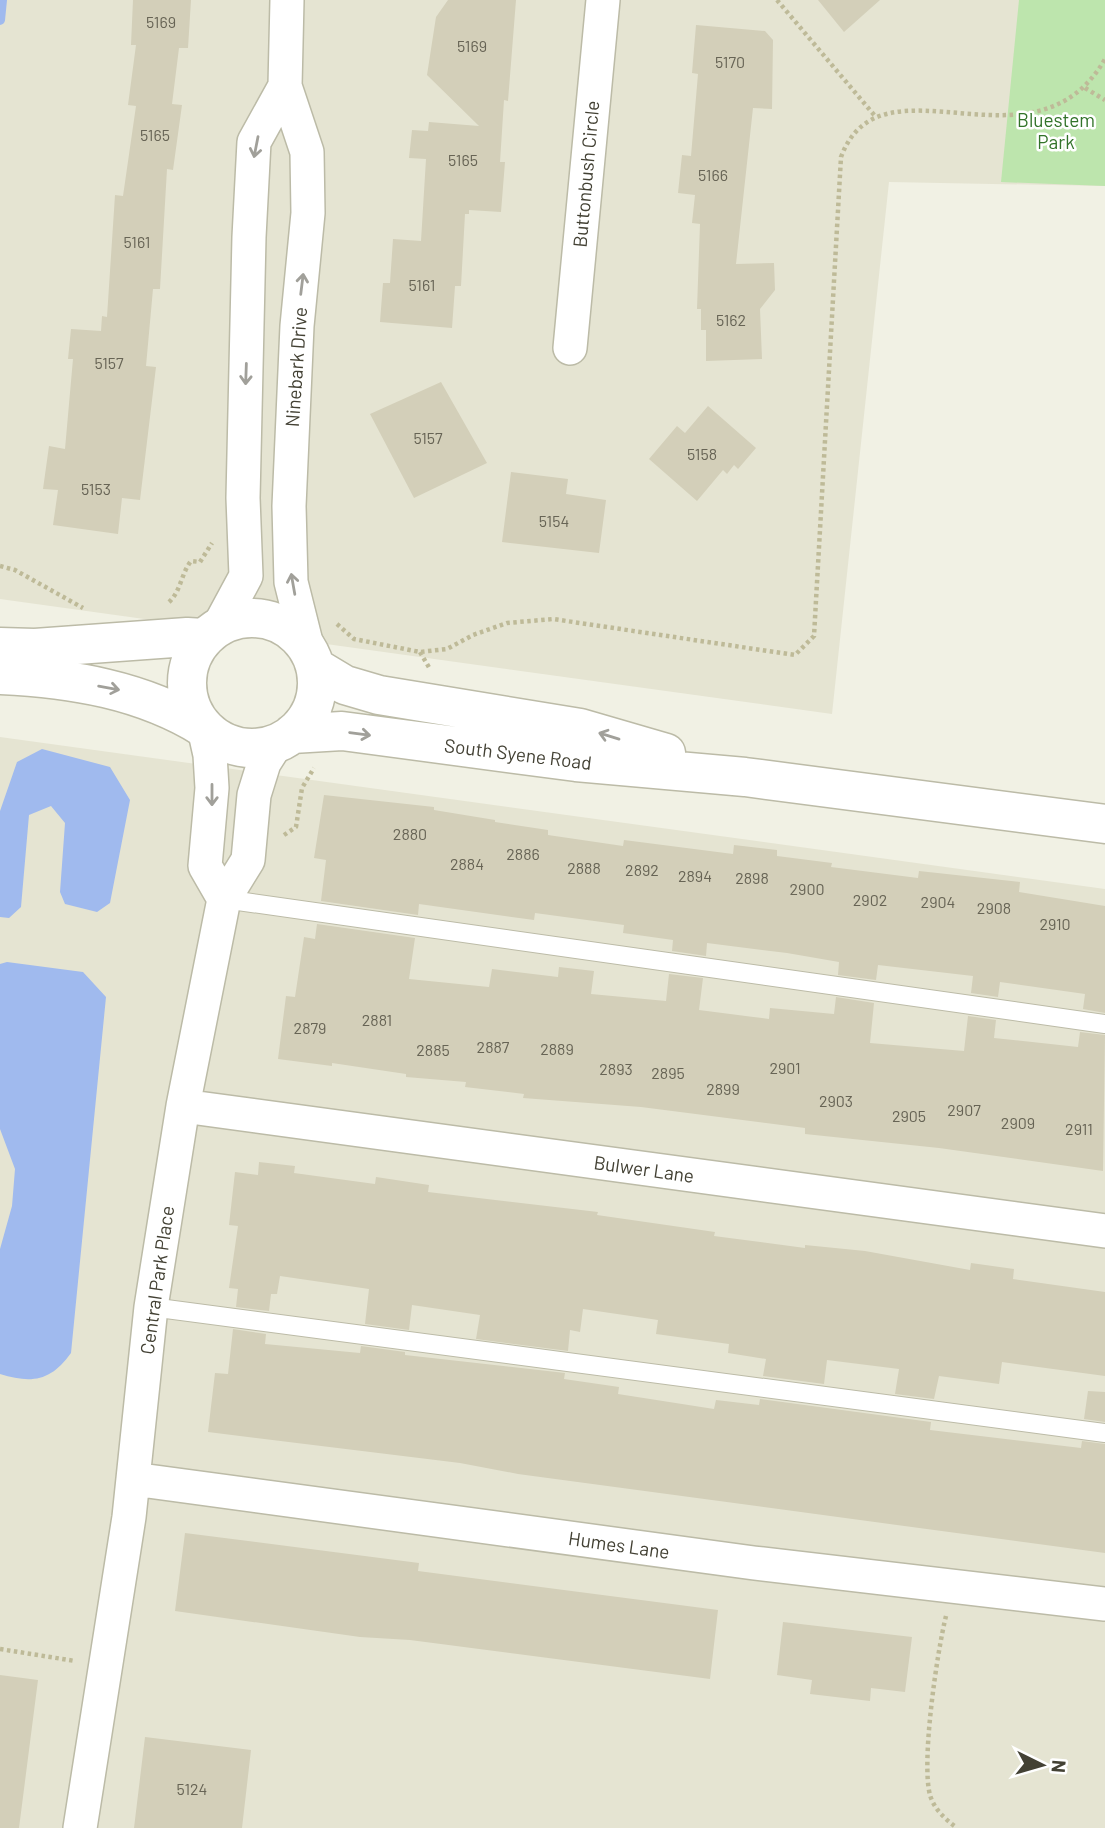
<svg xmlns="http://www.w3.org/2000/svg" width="1105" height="1828" viewBox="0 0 1105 1828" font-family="Barlow,sans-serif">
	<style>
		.residential { fill: #e5e4d2 }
		.green { fill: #bde5ad }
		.water { fill: #a0baee }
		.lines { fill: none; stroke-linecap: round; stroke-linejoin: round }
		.stream { stroke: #a0baee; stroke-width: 10 }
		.building { fill: #d3cfb9 }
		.service-casing { stroke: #bcbba7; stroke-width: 20 }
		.minor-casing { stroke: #bcbba7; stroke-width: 36 }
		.tertiary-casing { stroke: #bcbba7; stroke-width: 41 }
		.path { stroke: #beba98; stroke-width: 4.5; stroke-dasharray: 3.5 3.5; stroke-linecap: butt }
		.service { stroke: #fff; stroke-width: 18 }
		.minor { stroke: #fff; stroke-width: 33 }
		.tertiary { stroke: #fff; stroke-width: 38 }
		.oneway { stroke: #a1a09a }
		.labels { text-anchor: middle; stroke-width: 5; stroke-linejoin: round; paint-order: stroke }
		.number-label { font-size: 16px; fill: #676455 }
		.park-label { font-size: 19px; fill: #327329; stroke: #fff }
		.street-label { font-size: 19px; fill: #434134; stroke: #fff }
	</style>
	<rect width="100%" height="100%" fill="#f1f1e4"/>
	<!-- residential -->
	<path class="residential" d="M0 0H1105V186L889 182 832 714 0 599Z
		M0 737 1105 889V1828H0Z"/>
	<!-- green -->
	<path class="green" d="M1019 0H1105V186L1001 182Z"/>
	<!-- water -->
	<path class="water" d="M42 749 110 767 130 800 110 903 97 912 65 904 60 892 65 823 51 806 29 815 21 907 9 918 0 917V811L17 762Z
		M7 962 83 972 106 997 71 1353C51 1381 32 1384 0 1374V1249L12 1206 15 1169 0 1129V964Z"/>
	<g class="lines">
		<!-- stream -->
		<path class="stream" d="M0 20 2 0"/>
	</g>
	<!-- building -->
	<path class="building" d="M133 0H191L188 48H179L172 104 182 105 173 170 167 169 160 289H153L146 366 156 367 140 500 122 498 118 534 53 525 58 490 43 489 49 446 65 449 73 359H68L71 329 101 331 102 316 107 317 115 195 123 196 136 106 128 105 136 45H131Z
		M448 0H516L508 101 504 100 500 162H505L501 212 469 210V214H465L461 286H455L452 328 380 322 383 283H390L393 239 421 241 426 159 409 158 412 130 428 131 429 122 479 126 427 75 436 17Z
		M818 0H880L844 32Z
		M696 25 765 31 773 40 772 109 753 108 736 264 774 263 775 290 760 309 762 359 706 361V330H701V309H697L700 224 692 223 695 195 678 193 682 155 691 156 698 74 692 73Z
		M441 382 487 463 414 498 370 414Z
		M708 406 756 448 738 469 734 465 727 474 723 470 697 501 649 459 677 426 685 433Z
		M511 472 568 479 566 494 606 500 599 553 502 542Z
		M324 795 434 807V810L495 820V822L548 830V835L623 846 624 840 733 854 734 845 777 850V856L832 863 831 867 918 878 919 871 1020 882 1019 892 1105 906V1013L1083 1009 1085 994 1000 982 998 997 971 993 973 976 878 965 876 980 838 975 839 962 787 953 707 943 706 956 672 951 673 940 623 933 624 925 535 913 534 920 419 904 418 915 321 901 326 860 314 858Z
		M317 924 415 938 409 979 489 987 492 969 558 977 559 967 594 971 591 994 666 1001 669 974 703 978 699 1010 769 1019 770 1008 834 1014 836 997 874 1003 870 1043 964 1051 968 1016 996 1020 994 1038 1078 1047 1080 1032 1105 1035 1103 1171 939 1148 805 1134V1128L641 1107 523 1098 524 1094 465 1087 466 1082 406 1077V1074L332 1063V1066L278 1059 286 996 295 997 304 937 315 939Z
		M259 1162 295 1166 294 1173 375 1184 376 1177 429 1185 428 1192 598 1212 597 1215 715 1232 714 1236 805 1248V1245L865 1251 970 1270 971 1263 1014 1269 1013 1279 1105 1292V1376L1002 1362 999 1384 939 1376 934 1399 895 1394 899 1369 827 1360 824 1384 763 1376 766 1359 728 1353 729 1344 656 1334 658 1320 583 1309 580 1332 570 1330 568 1351 476 1339 480 1315 412 1305 409 1330 365 1324 369 1289 280 1276 277 1294H271L269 1311 236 1307 238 1289 229 1288 238 1226 229 1225 235 1172 258 1175Z
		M233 1329 266 1334 265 1344 360 1353 361 1346 405 1352V1355L565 1373 564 1379 619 1387 618 1394 714 1409 716 1400 759 1405 760 1399 931 1422 930 1430 1081 1448 1082 1441 1105 1444V1553L518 1474 460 1463 208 1432 215 1373 228 1374Z
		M1088 1391 1105 1392V1422L1084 1419Z
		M185 1533 419 1563 418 1571 718 1610 710 1679 410 1640 360 1637 175 1611Z
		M783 1622 912 1637 905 1692 871 1688 870 1701 810 1694 812 1680 777 1675Z
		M0 1675 38 1680 19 1828H0Z
		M145 1737 251 1750 242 1828H134Z"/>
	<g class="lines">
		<!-- service casing -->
		<g class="service-casing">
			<path id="service" d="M224 899 1105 1024
				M151 1307 1105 1433"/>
		</g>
		<!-- minor casing -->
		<g class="minor-casing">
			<path id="minor" d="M287 0 285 86 307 152 308 213 297 326 289 506 291 582 308 650
				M570 348 603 0
				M219 626 246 576 243 498 249 237 254 142 285 86
				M204 728 210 755 212 788 205 866 224 899
				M183 1106 1105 1231
				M133 1479 754 1563 1105 1604
				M80 1828 129 1517 151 1307 183 1106 224 899 248 860 254 795 264 763 276 744"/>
		</g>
		<!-- tertiary casing -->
		<g class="tertiary-casing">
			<path id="tertiary" d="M187 683a65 65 0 1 1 130 0a65 65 0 1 1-130 0Z
				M0 647 35 648 187 637 204 638
				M315 667 345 685 379 695 580 728 666 753
				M0 675C71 678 143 690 204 728
				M292 734 342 731 576 762 745 777 1105 824"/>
		</g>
		<!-- path -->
		<path class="path" d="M777 0 875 116
			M1085 88 1105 100
			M0 566 15 570 83 608
			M169 602C181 591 181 574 191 561L200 562 212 543
			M337 624 354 639 420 652 447 649 473 635 507 623 553 619 795 655 814 636 841 157C881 49 1035 181 1105 59
			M420 652 430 669
			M284 835 296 827 302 788 314 768
			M946 1616C937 1652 921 1762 930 1795 934 1809 945 1819 957 1828
			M0 1649 75 1661"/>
		<!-- service -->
		<use href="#service" class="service"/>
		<!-- minor -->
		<use href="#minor" class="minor"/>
		<!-- tertiary -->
		<use href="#tertiary" class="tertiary"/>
	</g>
	<!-- one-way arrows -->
	<defs><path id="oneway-shaft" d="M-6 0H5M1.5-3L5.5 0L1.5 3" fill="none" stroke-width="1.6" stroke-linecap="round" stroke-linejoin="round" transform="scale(1.75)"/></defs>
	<g class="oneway">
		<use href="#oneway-shaft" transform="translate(256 147) rotate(101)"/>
		<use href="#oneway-shaft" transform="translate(302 284) rotate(-83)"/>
		<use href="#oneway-shaft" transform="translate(246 374) rotate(92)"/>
		<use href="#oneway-shaft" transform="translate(293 584) rotate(-100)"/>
		<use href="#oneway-shaft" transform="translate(109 688) rotate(10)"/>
		<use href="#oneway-shaft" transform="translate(360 734) rotate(8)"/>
		<use href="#oneway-shaft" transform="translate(609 736) rotate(-163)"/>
		<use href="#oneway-shaft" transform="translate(212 795) rotate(90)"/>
	</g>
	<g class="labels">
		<!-- number labels -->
		<g class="number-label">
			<text x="161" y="28">5169</text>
			<text x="472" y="52">5169</text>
			<text x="730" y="68">5170</text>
			<text x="155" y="141">5165</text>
			<text x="463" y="166">5165</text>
			<text x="713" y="181">5166</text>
			<text x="137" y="248">5161</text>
			<text x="422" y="291">5161</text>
			<text x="731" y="326">5162</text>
			<text x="109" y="369">5157</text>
			<text x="428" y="444">5157</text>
			<text x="702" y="460">5158</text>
			<text x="96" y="495">5153</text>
			<text x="554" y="527">5154</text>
			<text x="410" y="840">2880</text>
			<text x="523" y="860">2886</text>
			<text x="467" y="870">2884</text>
			<text x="584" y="874">2888</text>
			<text x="642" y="876">2892</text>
			<text x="695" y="882">2894</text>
			<text x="752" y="884">2898</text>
			<text x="807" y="895">2900</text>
			<text x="870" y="906">2902</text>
			<text x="938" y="908">2904</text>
			<text x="994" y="914">2908</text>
			<text x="1055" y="930">2910</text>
			<text x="377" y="1026">2881</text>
			<text x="310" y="1034">2879</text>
			<text x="493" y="1053">2887</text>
			<text x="557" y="1055">2889</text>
			<text x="433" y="1056">2885</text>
			<text x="785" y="1074">2901</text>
			<text x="616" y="1075">2893</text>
			<text x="668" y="1079">2895</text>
			<text x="723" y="1095">2899</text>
			<text x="836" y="1107">2903</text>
			<text x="964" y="1116">2907</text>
			<text x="909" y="1122">2905</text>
			<text x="1018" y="1129">2909</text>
			<text x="1079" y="1135">2911</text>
			<text x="192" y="1795">5124</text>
		</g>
		<!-- park labels -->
		<g class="park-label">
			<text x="1056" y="127">Bluestem<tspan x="1056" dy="22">Park</tspan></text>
		</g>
		<!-- street labels -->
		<g class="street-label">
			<text transform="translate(586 174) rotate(-85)" y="7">Buttonbush Circle</text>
			<text transform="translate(296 367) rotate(-86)" y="7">Ninebark Drive</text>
			<text transform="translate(518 754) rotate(7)" y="7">South Syene Road</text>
			<text transform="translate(644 1169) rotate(8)" y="7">Bulwer Lane</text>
			<text transform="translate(157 1280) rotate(-82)" y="7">Central Park Place</text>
			<text transform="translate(619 1545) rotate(8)" y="7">Humes Lane</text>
		</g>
	</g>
	<!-- north arrow -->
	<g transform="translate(1042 1765) rotate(95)" stroke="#ffffff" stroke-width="5" paint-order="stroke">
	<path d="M0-5L12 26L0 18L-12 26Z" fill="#434134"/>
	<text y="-10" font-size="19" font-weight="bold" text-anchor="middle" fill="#434134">N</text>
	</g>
</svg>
